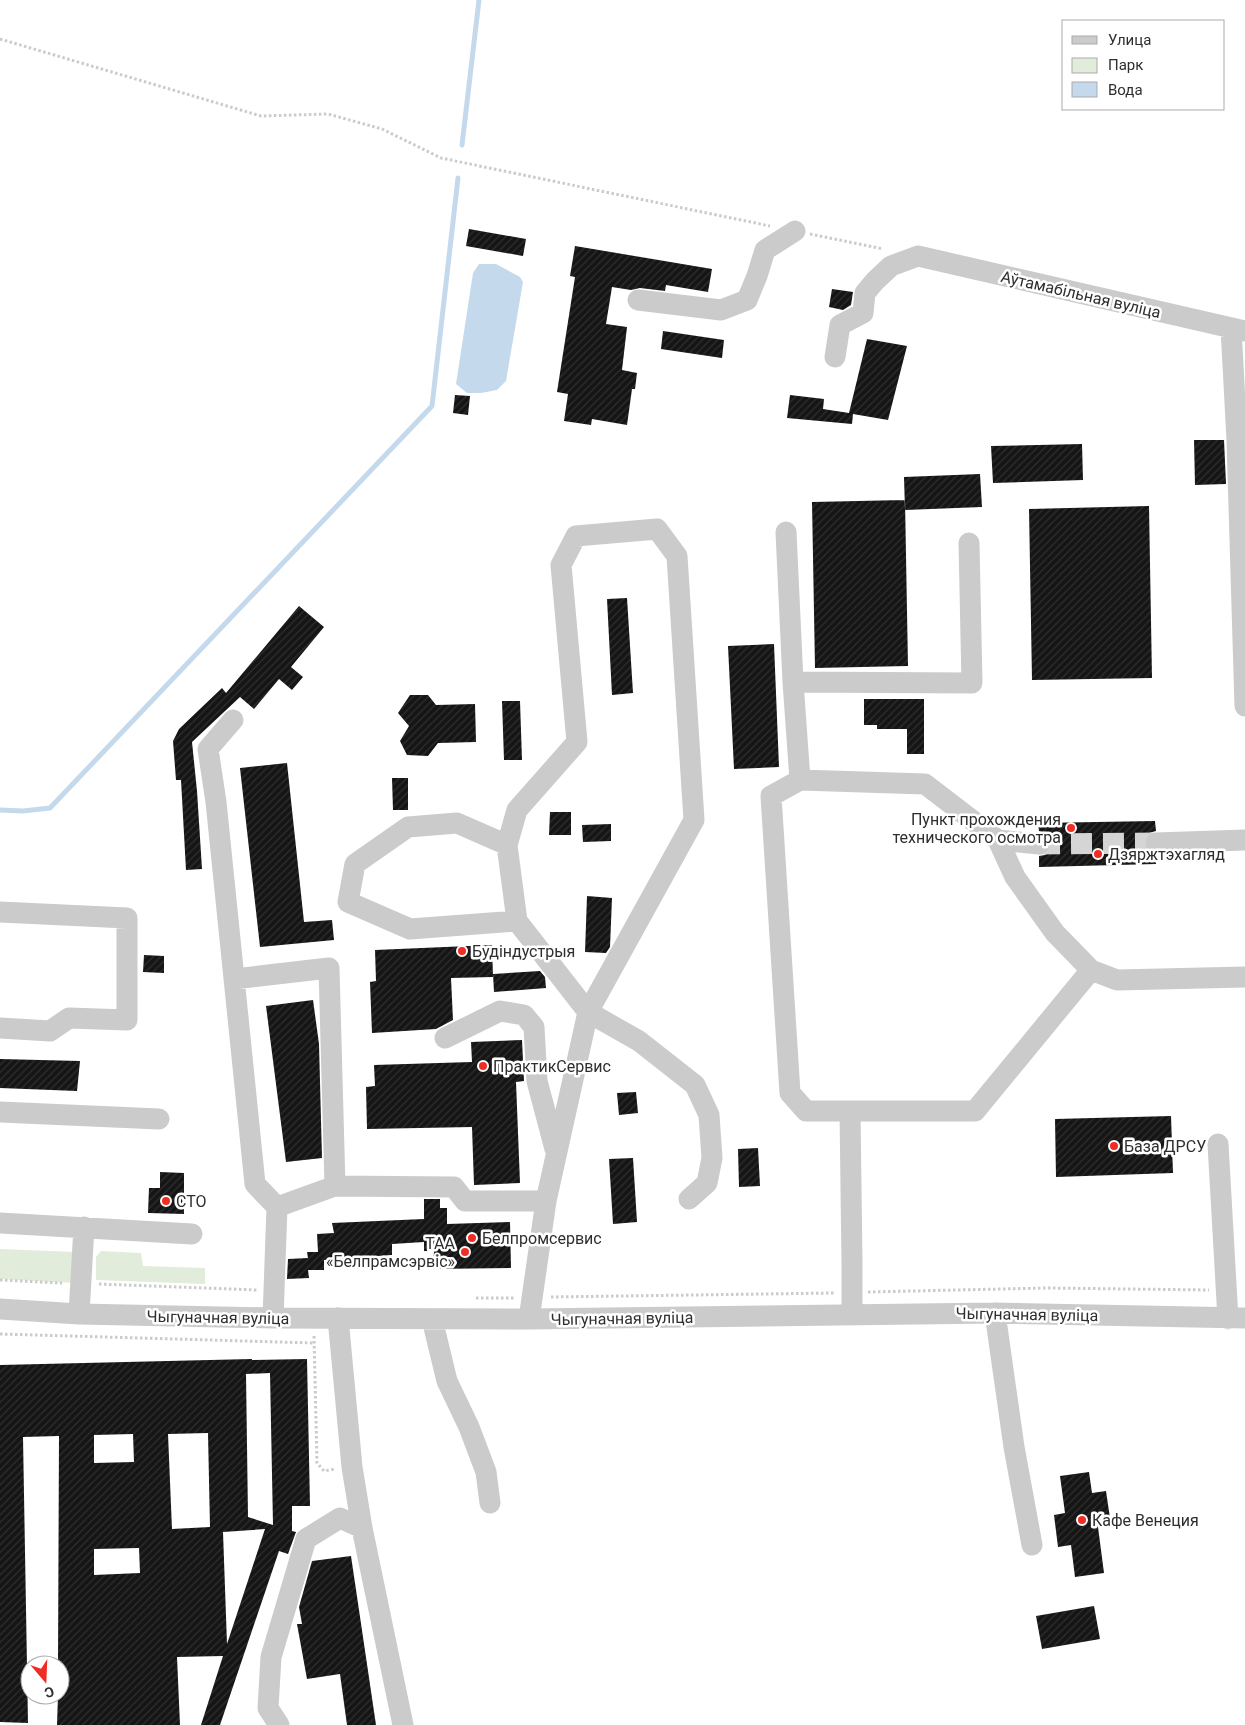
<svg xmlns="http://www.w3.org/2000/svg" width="1245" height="1725" viewBox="0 0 1245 1725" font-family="Roboto,sans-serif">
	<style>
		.green { fill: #e2ecda }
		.water { fill: #c5d9ed }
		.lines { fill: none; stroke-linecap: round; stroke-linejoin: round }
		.stream { stroke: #c5d9ed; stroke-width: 5 }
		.building { fill: url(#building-hatch); fill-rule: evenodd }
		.minor-tunnel { stroke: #d5d5d5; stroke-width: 21; stroke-dasharray: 21 11; stroke-linecap: butt }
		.path { stroke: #cbcbcb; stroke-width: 3; stroke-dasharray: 2.5 2.5; stroke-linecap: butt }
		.minor { stroke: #cbcbcb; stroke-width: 21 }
		.poi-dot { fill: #ef2d25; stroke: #fff; stroke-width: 2 }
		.labels { text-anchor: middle; stroke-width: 5; stroke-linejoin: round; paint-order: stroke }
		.street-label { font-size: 16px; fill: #2e2e2e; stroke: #fff }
		.poi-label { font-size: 16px; fill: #2e2e2e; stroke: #fff; text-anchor: start }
	</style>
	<defs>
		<pattern id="building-hatch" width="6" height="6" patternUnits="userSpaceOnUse" patternTransform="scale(1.25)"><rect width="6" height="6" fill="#151515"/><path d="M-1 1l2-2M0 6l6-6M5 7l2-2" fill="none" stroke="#2f2f2f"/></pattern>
	</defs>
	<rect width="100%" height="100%" fill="#fff"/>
	<!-- green -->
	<path class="green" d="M0 1249 74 1252V1283L0 1279Z
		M101 1251 141 1253 143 1266 205 1268V1284L96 1280V1257Z"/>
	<!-- water -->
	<path class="water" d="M479 264H496L520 277 523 282 506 381 497 390 481 393H467L456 384 473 273Z"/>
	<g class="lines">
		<!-- stream -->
		<path class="stream" d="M462 145 479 0
			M0 810 23 811 50 808 432 406 458 178"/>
	</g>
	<!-- building -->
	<path class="building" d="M469 229 526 239 523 256 466 246Z
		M575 246 712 269 708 292 666 285 665 291 640 288 631 290 612 287 606 324 627 327 622 370 637 373 635 389H632L627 425 592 419 591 425 564 421 568 394 557 392 575 277 570 276Z
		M832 289 853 292 851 305 843 310 829 307Z
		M663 331 724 340 722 358 661 349Z
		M867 339 907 346 888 420 853 414 852 424 787 418 790 395 824 399 823 409 849 413Z
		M455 395 470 396 468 415 453 413Z
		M1194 440H1224L1226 484 1195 485Z
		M1082 444 1083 480 993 483 991 446Z
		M980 474 982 507 905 510 904 477Z
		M905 500 908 666 815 668 812 502Z
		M1149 506 1152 678 1032 680 1029 509Z
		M627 598 633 693 612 695 607 599Z
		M299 606 324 627 291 667 303 677 292 690 279 679 254 709 240 697 192 742 197 791 202 869 186 870 181 780H176L173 741 179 729 222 688 226 693Z
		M774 644 779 767 734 769 728 646Z
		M410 695H428L436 705 475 704 476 742 438 743 428 756 407 755 400 741 409 726 398 713Z
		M864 699H924V754H907V729H877V725H864Z
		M502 701H520L522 760H504Z
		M287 763 304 922 332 920 334 940 260 947 240 768Z
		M392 778H408V810H393Z
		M550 812H571V835H549Z
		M1155 821 1156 831 1149 833 1145 837 1144 843 1146 850 1151 854 1156 855V864L1039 867V856L1045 855 1049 852 1051 845 1050 838 1047 834 1039 831 1038 823Z
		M611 824V841L583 842 582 825Z
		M587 896 612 898 610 947 606 953 585 952Z
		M492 945 493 977 451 978 453 1020 436 1029 372 1033 370 982 376 981 375 950Z
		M144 955 164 956V973L143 972Z
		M540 971 545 977 546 988 494 992 493 974Z
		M313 1000 319 1044 322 1158 286 1162 266 1006Z
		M522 1040 524 1081 516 1082 520 1183 474 1185 472 1127 367 1129 366 1087 375 1086 374 1065 472 1062 471 1042Z
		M0 1059 80 1061 77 1091 0 1088Z
		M636 1092 638 1113 619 1115 617 1093Z
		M1171 1116 1173 1173 1056 1177 1055 1119Z
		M758 1148 760 1186 739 1187 738 1149Z
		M633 1158 637 1222 613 1224 609 1159Z
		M160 1172 184 1173V1214L148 1213 149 1188H160Z
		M424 1199H440V1208H447V1224L510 1222 511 1268 433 1269 434 1251H424V1242L392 1244V1255L324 1260V1270H308L309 1278 287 1279 288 1259 308 1258 307 1252H318L317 1234 334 1233 332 1223 424 1219Z
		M252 1359V1360L307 1359 310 1506H292V1531L296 1532 288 1554 279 1551 220 1725H201L223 1656 177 1657 180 1725H57L58 1695H60V1665H58L59 1436 23 1437 28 1723 0 1722V1365ZM270 1373 273 1525 248 1517 246 1374ZM208 1433 210 1527 172 1529 168 1434ZM133 1434 134 1462 94 1463V1435ZM265 1529 227 1644 223 1532ZM139 1548 140 1573 94 1575V1549Z
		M1089 1472 1092 1493 1106 1491 1111 1525 1098 1527 1104 1573 1075 1577 1071 1545 1058 1547 1054 1515 1065 1513 1060 1476Z
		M351 1556 376 1725H347L340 1674 307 1679 297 1624H302L299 1607 312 1561Z
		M1094 1606 1100 1639 1042 1649 1036 1616Z"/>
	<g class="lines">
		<!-- minor-tunnel -->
		<path class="minor-tunnel" d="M1039 844 1156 843"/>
		<!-- path -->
		<path class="path" d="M0 39 261 116 328 114 382 129 441 158 770 226
			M810 234 883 249
			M0 1280 62 1283
			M99 1284 257 1290
			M868 1292 1046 1288 1209 1290
			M551 1297 834 1293
			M476 1298H514
			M0 1334 314 1343
			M314 1336 317 1463 324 1471 335 1469"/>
		<!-- minor -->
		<path class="minor" d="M638 300 721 310 747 300 757 276 765 250 795 231
			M1231 328 1237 440 1245 706
			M835 357 840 325 863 313 865 293 875 281 891 266 918 256 1245 331
			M786 532 793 682 800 780 925 784 998 840 1039 844
			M793 682 972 683 969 543
			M233 720 208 749 216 802 255 1184 277 1207 273 1318
			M800 780 771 796 790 1093 806 1111H975L1091 970 1117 980 1245 977
			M998 840 1015 877 1055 933 1091 970
			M1156 843 1245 840
			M507 845 517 810 577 742 561 565 576 536 657 529 677 556 694 820 588 1012 546 1201
			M0 912 127 918V1020L69 1018 50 1031 0 1028
			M517 921 507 845 457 823 408 827 355 864 348 902 410 929 517 921 588 1012 639 1041 695 1085 709 1115 712 1158 707 1183 689 1199
			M234 979 329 968 335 1186 277 1207
			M445 1038 500 1011 524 1015 534 1027 537 1081 555 1149
			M850 1111 852 1263V1315
			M0 1112 159 1119
			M1218 1144 1228 1319
			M335 1186 454 1187 465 1201H546L529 1319
			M0 1223 192 1234
			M0 1309 79 1314 273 1318 529 1319 995 1313 1245 1318
			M995 1313 1014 1447 1032 1545
			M79 1314 84 1227
			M338 1318 352 1467 362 1528 403 1725
			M432 1319 447 1381 469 1427 486 1472 490 1503
			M279 1725 268 1708 271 1657 306 1539 340 1518 362 1528"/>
	</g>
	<!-- markers -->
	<g class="poi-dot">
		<circle cx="1071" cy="828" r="5"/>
		<circle cx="1098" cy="854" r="5"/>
		<circle cx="462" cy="951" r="5"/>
		<circle cx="483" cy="1066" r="5"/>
		<circle cx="1114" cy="1146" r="5"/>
		<circle cx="166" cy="1201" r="5"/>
		<circle cx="472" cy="1238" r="5"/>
		<circle cx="465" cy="1252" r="5"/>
		<circle cx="1082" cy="1520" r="5"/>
	</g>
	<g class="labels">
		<!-- street labels -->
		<g class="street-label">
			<text transform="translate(1081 294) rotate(13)" y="6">Аўтамабільная вуліца</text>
			<text transform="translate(1027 1314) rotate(1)" y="6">Чыгуначная вуліца</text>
			<text transform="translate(218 1317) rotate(1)" y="6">Чыгуначная вуліца</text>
			<text transform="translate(622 1318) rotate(-1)" y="6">Чыгуначная вуліца</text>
		</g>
		<!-- poi labels -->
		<g class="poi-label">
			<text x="1061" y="825" text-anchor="end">Пункт прохождения<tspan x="1061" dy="18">технического осмотра</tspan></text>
			<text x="1108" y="860">Дзяржтэхагляд</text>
			<text x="472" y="957">Будіндустрыя</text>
			<text x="493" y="1072">ПрактикСервис</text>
			<text x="1124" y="1152">База ДРСУ</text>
			<text x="176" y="1207">СТО</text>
			<text x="482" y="1244">Белпромсервис</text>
			<text x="455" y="1249" text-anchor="end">ТАА<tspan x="455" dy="18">«Белпрамсэрвіс»</tspan></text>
			<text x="1092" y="1526">Кафе Венеция</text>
		</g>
	</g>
	<!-- legend -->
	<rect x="1062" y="20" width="162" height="90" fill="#ffffff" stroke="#ababab"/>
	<rect x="1072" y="36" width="25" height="8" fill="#cbcbcb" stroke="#ababab"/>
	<text x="1108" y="45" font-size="15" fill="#2e2e2e">Улица</text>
	<rect x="1072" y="58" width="25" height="15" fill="#e2ecda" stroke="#ababab"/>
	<text x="1108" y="70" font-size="15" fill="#2e2e2e">Парк</text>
	<rect x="1072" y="82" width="25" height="15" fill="#c5d9ed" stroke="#ababab"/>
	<text x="1108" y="95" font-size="15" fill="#2e2e2e">Вода</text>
	<!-- north arrow -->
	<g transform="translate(45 1680) rotate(161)"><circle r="24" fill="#ffffff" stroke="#ababab"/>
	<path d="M0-4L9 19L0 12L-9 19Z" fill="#ef2d25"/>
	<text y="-8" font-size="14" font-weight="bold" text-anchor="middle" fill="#2e2e2e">С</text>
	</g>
</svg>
